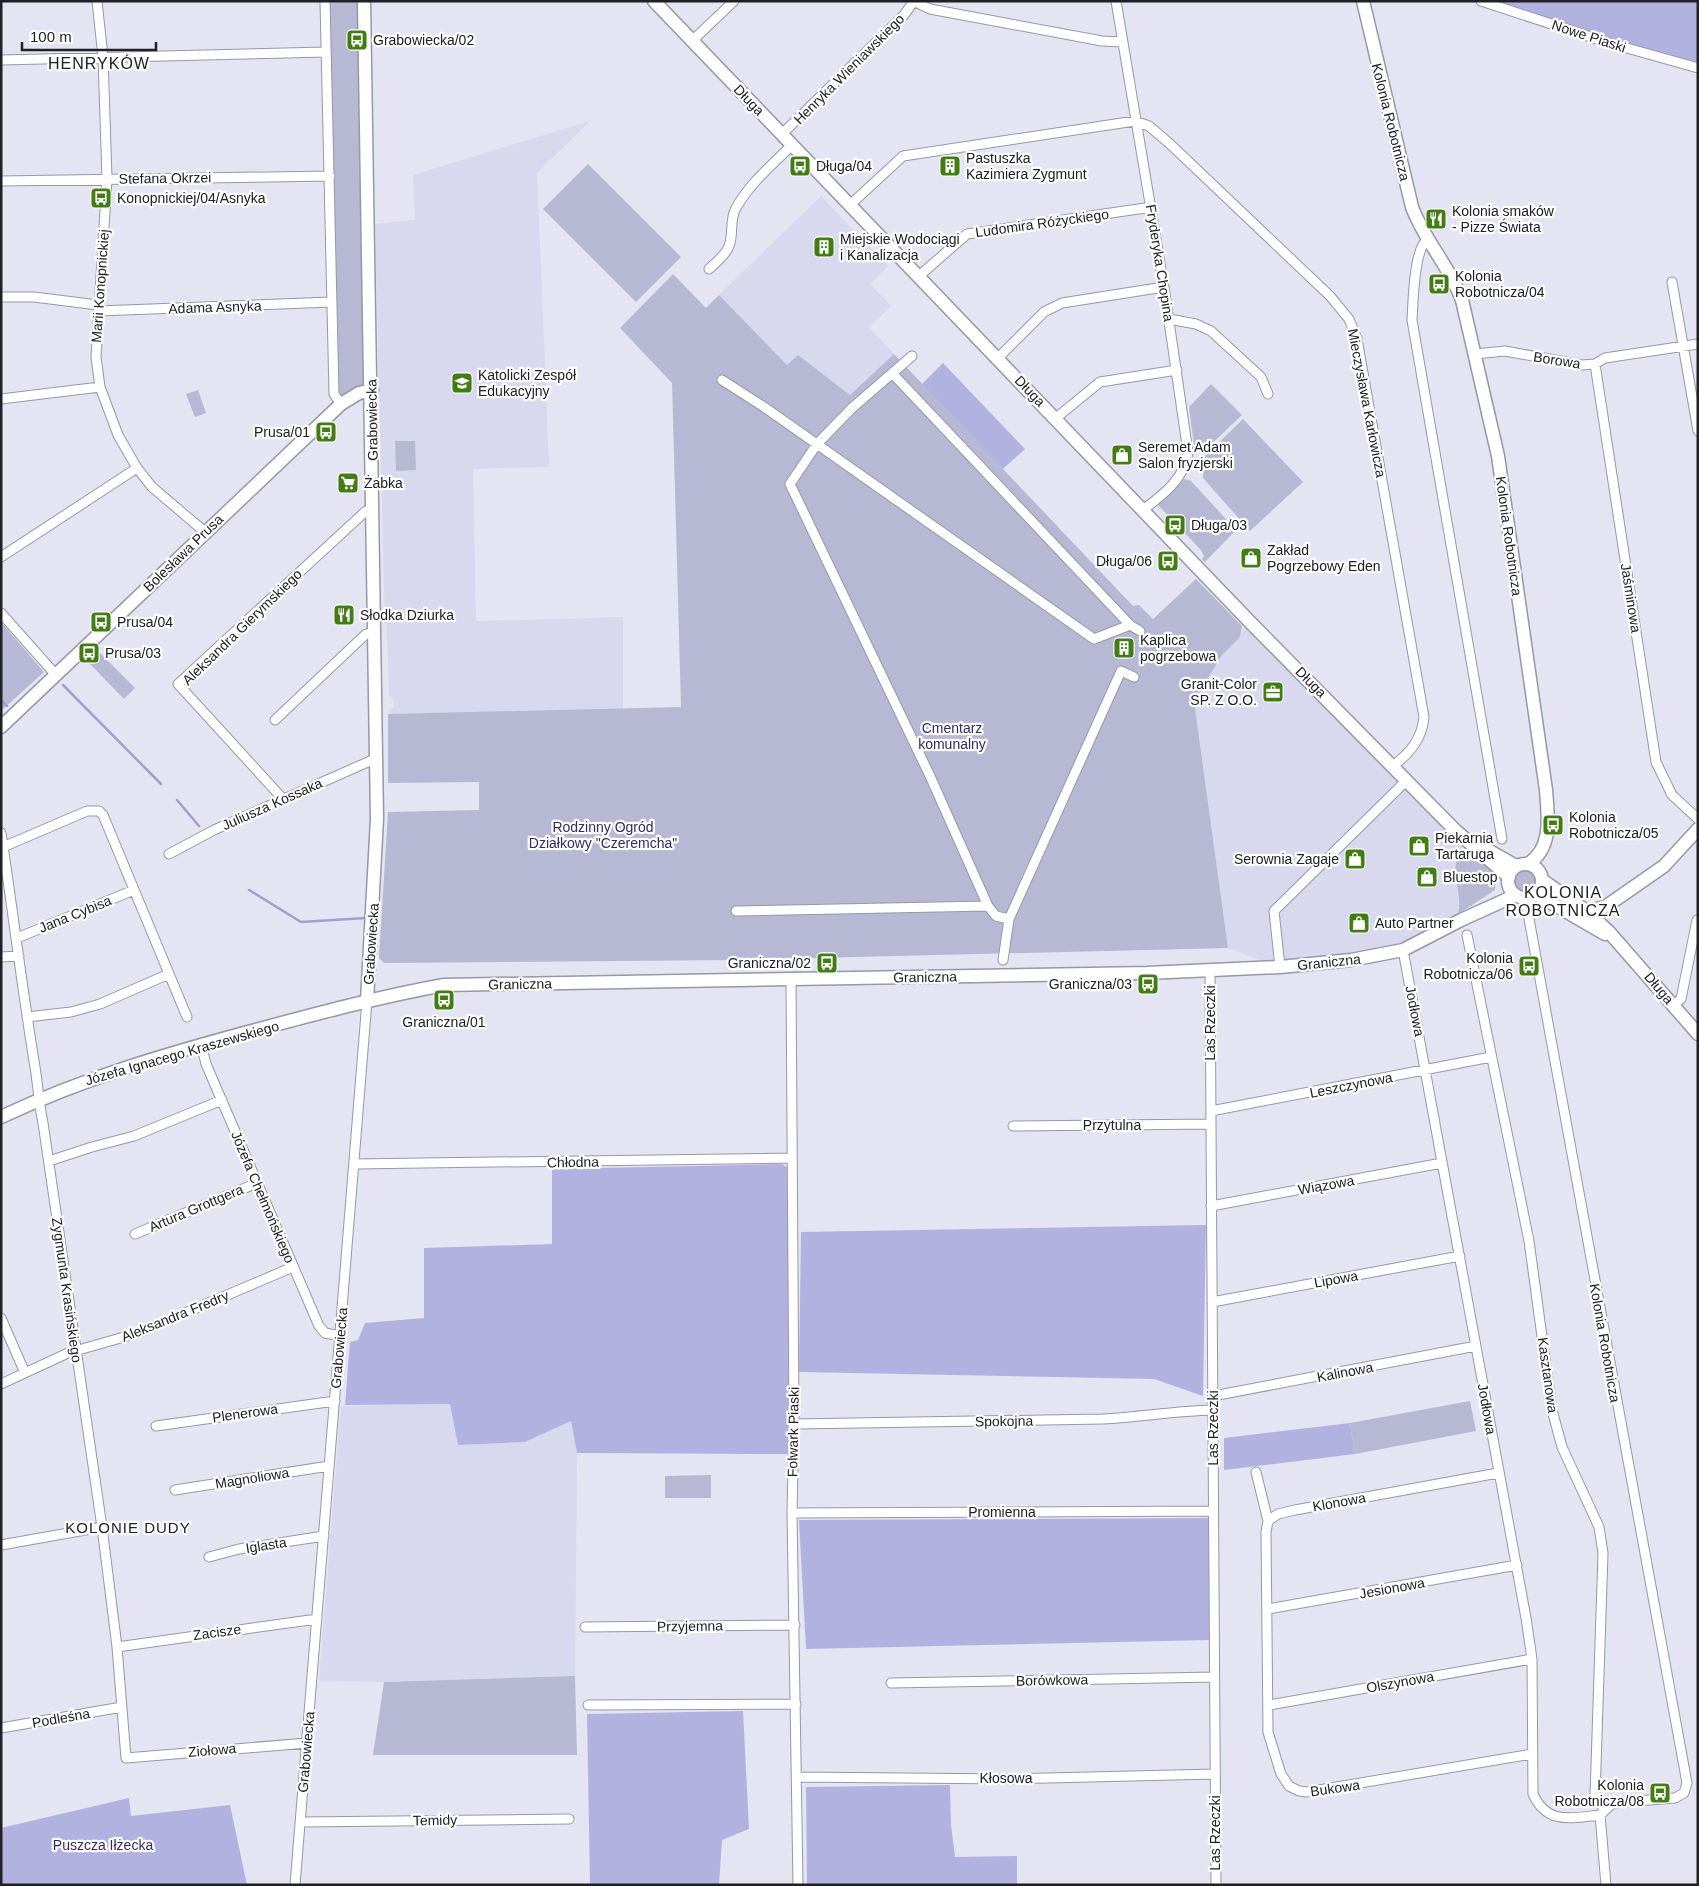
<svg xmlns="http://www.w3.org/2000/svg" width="1699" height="1886" viewBox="0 0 1699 1886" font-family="Helvetica,sans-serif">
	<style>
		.built { fill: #d8d8ee }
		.green { fill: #b7b8d4 }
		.forest { fill: #b2b2e1 }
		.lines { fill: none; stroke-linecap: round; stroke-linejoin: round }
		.stream { stroke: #a0a0ce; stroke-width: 2.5 }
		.street-casing { stroke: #9798a5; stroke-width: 11 }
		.secondary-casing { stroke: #9798a5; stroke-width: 15 }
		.street { stroke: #fff; stroke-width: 9 }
		.secondary { stroke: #fff; stroke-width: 12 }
		.labels { text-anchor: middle; stroke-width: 4.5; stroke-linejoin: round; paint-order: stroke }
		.street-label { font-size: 14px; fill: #202025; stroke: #fff }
		.poi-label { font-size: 14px; fill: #202025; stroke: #fff; text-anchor: start }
		.park-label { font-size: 14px; fill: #312a63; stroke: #fff }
		.neighbourhood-label { font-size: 15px; letter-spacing: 1px; fill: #202025; stroke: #fff }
		.quarter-label { font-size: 16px; letter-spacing: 1px; fill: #202025; stroke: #fff }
	</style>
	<rect width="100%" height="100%" fill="#e4e4f2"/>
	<!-- built -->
	<path class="built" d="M590 121 537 173 549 467 473 469 476 621 623 617V709L390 714 389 710 394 708V700L389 697 387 624H385L375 224 415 220 413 175Z
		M821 196 888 266 870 284 891 306 869 327 894 354 850 395 798 355 787 365 719 295Z
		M1248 620 1468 840 1458 853 1454 864 1460 906 1458 914 1461 920 1403 950 1280 967 1228 948 1194 701 1222 655 1240 637Z
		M450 1404 458 1445 525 1442 571 1421 577 1453 575 1676 384 1682 319 1681 341 1406Z"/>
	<!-- green -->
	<path class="green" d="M325 1H364L372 390 341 404 334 394Z
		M588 164 681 257 636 302 543 209Z
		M673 274 706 308 719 295 787 365 798 355 850 395 894 354 1133 606 1139 605 1153 619 1196 579 1242 626 1240 637 1222 655 1194 701 1228 948 734 960 384 963 379 958 388 812 479 810V782L388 783V714L681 707 672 383 620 328Z
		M1211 384 1242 415 1201 454 1194 445 1189 407Z
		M198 390 206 413 195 417 186 394Z
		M1243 419 1303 482 1250 531 1203 478 1205 456Z
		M395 441H415L416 470 396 471Z
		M1185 479 1191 481 1236 530 1205 562 1202 559 1204 556 1201 550 1158 505Z
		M1 622 44 672 1 711Z
		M98 651 135 688 124 699 87 661Z
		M1458 853 1463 856 1475 855 1496 871 1495 890 1458 914C1463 892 1450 876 1458 853Z
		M1514 881a11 11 0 1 1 22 0a11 11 0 1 1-22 0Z
		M1470 1401 1476 1431 1355 1454 1350 1423Z
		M711 1475V1498H665V1476Z
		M575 1676 577 1755H373L384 1682Z"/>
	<!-- forest -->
	<path class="forest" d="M1481 1H1698V68Z
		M943 363 1025 449 1003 469 922 384Z
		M782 1164 790 1170 788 1454 577 1453 571 1421 525 1442 458 1445 450 1404 345 1405 350 1342 358 1340 365 1323 424 1318V1248L552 1244V1169Z
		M1206 1225 1203 1396 1154 1379 799 1372 801 1232Z
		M1350 1423 1355 1454 1224 1470V1438Z
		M1211 1518 1210 1640 806 1649 799 1520Z
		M743 1711 749 1829 722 1840 719 1885H590L587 1714Z
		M950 1785 951 1825 955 1857 1017 1856V1885H807L806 1787Z
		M129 1798 131 1816 230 1805 247 1885H1V1828Z"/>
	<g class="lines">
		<!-- stream -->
		<path class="stream" d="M63 685 161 784
			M1 700 7 706
			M177 800 199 826
			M249 890 301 922 366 918"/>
		<!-- street casing -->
		<g class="street-casing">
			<path id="street" d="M97 1 103 57 107 179 96 357 100 387 118 435 137 468 152 487 205 532
				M325 1 334 394 341 404
				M913 1 930 9 1102 41 1122 42
				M1116 1 1164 287 1188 452C1186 477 1163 495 1144 509
				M1481 1 1609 43 1698 68
				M692 41 734 1
				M1 60 326 52
				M782 134 904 15 914 1
				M1 181 330 176
				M850 205 903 156 1135 121 1149 126 1170 144 1330 296 1349 319 1357 339 1424 717C1422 739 1410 753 1393 766
				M1427 240C1414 249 1413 302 1412 320L1502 839
				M709 269C716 262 726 255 729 246 734 234 729 220 736 208 750 183 772 165 792 145
				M919 276 967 234 1152 207
				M1672 282 1698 431
				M1 297H34L98 305
				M98 311 332 302
				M1169 319 1196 324 1211 331 1261 377 1268 394
				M1475 354 1505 351 1582 365 1595 364 1605 358 1698 344
				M912 356 852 408 817 444 790 484 930 776 988 906 996 916 1009 919 1003 960
				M998 358 1044 312 1062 303 1164 287
				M1595 364 1656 762 1672 795 1698 819
				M892 373 1130 625 1140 631
				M722 380 764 407 1094 639 1130 625
				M1 399 100 387
				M1056 418 1100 382 1177 370
				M1 557 137 468
				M1 613 56 675
				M275 720 366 634 375 633
				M283 799 178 684 366 511 373 510
				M1 833C13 911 22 989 35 1067 38 1086 39 1104 43 1123L102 1527 117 1647 126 1758 307 1743
				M3 847 87 811H99L103 815 187 1017
				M169 854 214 830 377 758
				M1525 897 1687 1783 1684 1793 1675 1798 1613 1803 1600 1815 1606 1885
				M736 911 988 906
				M1009 919 1121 671 1134 677
				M1467 935 1529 1241 1552 1410 1562 1447 1599 1527 1603 1553 1595 1796 1604 1809
				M17 938 134 890
				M1403 950 1526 1618 1532 1659 1533 1794C1547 1825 1571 1818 1600 1815
				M1 957 19 956
				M1280 967 1274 911 1406 781
				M1210 972 1216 1885
				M791 979 794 1419 792 1513 798 1885
				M1673 1005 1681 999 1697 920
				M27 1017 71 1012 100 1004 169 974
				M201 1044 206 1064 319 1326 325 1333 340 1336
				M1211 1111 1491 1057
				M1013 1126 1210 1124
				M49 1161 92 1147 134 1136 222 1100
				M354 1164 792 1158
				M1211 1206 1442 1163
				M135 1234 257 1183
				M1212 1302 1460 1256
				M1 1318 25 1373
				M1 1384 68 1353 138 1333 293 1267
				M1213 1396 1476 1346
				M794 1424 1103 1419C1140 1417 1175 1411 1212 1410
				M156 1426 335 1401
				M1256 1472 1268 1521
				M1498 1473 1295 1510 1278 1514 1268 1521 1266 1532 1268 1732 1281 1774 1289 1786 1299 1791 1307 1792 1532 1754
				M175 1490 329 1466
				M792 1513 1213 1511
				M1 1545 102 1527
				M209 1557 239 1549 324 1536
				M1268 1609 1517 1565
				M585 1627 795 1625
				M117 1647 317 1619
				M891 1683 1214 1677
				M588 1705 796 1704
				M1269 1705 1532 1659
				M1 1728 122 1707
				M797 1777 1009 1779 1215 1774
				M301 1822 569 1819
				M295 1885 367 1001"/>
		</g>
		<!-- secondary casing -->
		<g class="secondary-casing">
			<path id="secondary" d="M364 1 377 819 367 1001
				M654 1 1248 620 1455 830 1509 877
				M1363 1 1412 207C1424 240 1450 267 1462 300L1498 456 1546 790C1548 817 1553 848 1528 864
				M1 727 341 404 359 393 372 390
				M1486 849 1516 866
				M1508 881a17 17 0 1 1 34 0a17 17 0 1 1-34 0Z
				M1542 880 1589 913 1609 932 1698 1034
				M1536 894 1605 934
				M1566 911 1589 913 1608 905 1664 866 1698 829
				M1 1117C86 1077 173 1052 263 1028 323 1012 383 996 444 985L1147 973 1280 967 1351 960 1403 950 1461 920 1516 895"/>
		</g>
		<!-- street -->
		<use href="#street" class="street"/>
		<!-- secondary -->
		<use href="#secondary" class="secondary"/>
	</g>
	<!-- icons -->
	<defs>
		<g id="bus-square" transform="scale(1.125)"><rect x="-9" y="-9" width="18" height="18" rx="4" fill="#437c14" stroke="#fff"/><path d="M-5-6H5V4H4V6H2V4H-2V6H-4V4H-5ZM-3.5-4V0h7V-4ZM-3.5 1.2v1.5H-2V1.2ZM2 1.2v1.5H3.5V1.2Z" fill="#fff"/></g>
		<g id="building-square" transform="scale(1.125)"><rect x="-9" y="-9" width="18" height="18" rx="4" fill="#437c14" stroke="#fff"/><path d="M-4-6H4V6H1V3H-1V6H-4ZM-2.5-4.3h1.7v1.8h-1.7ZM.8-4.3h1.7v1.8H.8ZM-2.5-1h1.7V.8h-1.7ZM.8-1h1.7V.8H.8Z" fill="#fff"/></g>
		<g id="restaurant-square" transform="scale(1.125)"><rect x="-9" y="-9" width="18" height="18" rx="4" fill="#437c14" stroke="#fff"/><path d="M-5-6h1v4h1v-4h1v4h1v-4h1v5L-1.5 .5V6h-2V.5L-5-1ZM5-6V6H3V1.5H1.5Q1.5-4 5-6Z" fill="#fff"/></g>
		<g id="school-square" transform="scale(1.125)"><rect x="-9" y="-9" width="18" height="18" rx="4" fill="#437c14" stroke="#fff"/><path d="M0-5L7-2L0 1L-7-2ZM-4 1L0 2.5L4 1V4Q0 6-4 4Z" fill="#fff"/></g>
		<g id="shop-square" transform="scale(1.125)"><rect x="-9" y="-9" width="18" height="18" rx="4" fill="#437c14" stroke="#fff"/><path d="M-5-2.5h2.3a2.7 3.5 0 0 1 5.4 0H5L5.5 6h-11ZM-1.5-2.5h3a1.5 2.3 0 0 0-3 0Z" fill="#fff"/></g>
		<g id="supermarket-square" transform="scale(1.125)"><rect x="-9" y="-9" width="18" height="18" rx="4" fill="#437c14" stroke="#fff"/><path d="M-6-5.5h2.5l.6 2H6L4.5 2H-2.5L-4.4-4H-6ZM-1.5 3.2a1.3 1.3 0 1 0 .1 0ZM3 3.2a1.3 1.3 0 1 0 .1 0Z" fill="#fff"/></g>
		<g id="office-square" transform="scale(1.125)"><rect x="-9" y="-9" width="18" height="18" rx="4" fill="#437c14" stroke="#fff"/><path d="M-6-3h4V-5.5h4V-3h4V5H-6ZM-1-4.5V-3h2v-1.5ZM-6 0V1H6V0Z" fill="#fff"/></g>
	</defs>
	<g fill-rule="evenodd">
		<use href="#bus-square" x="357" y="40"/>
		<use href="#bus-square" x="800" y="166"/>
		<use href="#building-square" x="950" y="166"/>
		<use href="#bus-square" x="101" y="198"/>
		<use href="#restaurant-square" x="1436" y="219"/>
		<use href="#building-square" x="824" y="247"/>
		<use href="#bus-square" x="1439" y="284"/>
		<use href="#school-square" x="462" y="383"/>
		<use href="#bus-square" x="326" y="432"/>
		<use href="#shop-square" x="1122" y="455"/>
		<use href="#supermarket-square" x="348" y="483"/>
		<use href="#bus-square" x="1175" y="525"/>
		<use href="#shop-square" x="1251" y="558"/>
		<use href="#bus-square" x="1168" y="561"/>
		<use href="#restaurant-square" x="344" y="615"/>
		<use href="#bus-square" x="101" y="622"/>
		<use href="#building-square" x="1124" y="648"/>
		<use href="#bus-square" x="89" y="653"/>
		<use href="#office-square" x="1273" y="692"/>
		<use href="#bus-square" x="1553" y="825"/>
		<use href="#shop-square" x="1419" y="846"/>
		<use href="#shop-square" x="1355" y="859"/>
		<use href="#shop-square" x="1427" y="877"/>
		<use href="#shop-square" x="1359" y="923"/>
		<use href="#bus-square" x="827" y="963"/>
		<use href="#bus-square" x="1529" y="966"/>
		<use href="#bus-square" x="1148" y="984"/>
		<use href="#bus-square" x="444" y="1000"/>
		<use href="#bus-square" x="1660" y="1793"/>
	</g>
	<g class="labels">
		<!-- street labels -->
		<g class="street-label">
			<text transform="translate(1589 36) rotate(18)" y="5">Nowe Piaski</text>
			<text transform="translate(849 69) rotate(-45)" y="5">Henryka Wieniawskiego</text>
			<text transform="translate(749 100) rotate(46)" y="5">Długa</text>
			<text transform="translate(1391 122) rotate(76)" y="5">Kolonia Robotnicza</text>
			<text transform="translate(165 178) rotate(-1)" y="5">Stefana Okrzei</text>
			<text transform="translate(1042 223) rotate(-8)" y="5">Ludomira Różyckiego</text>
			<text transform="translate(1160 263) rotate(81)" y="5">Fryderyka Chopina</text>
			<text transform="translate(100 286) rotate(-86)" y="5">Marii Konopnickiej</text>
			<text transform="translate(215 307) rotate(-2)" y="5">Adama Asnyka</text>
			<text transform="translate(1557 360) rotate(9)" y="5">Borowa</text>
			<text transform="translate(1030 391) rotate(46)" y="5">Długa</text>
			<text transform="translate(1367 403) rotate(79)" y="5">Mieczysława Karłowicza</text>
			<text transform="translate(372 420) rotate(-91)" y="5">Grabowiecka</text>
			<text transform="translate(1509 536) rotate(82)" y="5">Kolonia Robotnicza</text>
			<text transform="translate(183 553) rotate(-44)" y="5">Bolesława Prusa</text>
			<text transform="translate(1631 598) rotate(81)" y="5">Jaśminowa</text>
			<text transform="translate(242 627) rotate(-44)" y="5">Aleksandra Gierymskiego</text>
			<text transform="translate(1311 682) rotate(45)" y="5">Długa</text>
			<text transform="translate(272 804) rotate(-24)" y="5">Juliusza Kossaka</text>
			<text transform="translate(75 914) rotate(-22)" y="5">Jana Cybisa</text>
			<text transform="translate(371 944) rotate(-86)" y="5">Grabowiecka</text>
			<text transform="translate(1329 962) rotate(-6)" y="5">Graniczna</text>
			<text transform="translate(925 977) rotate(-1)" y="5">Graniczna</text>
			<text transform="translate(520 984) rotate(-1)" y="5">Graniczna</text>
			<text transform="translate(1659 988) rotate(50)" y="5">Długa</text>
			<text transform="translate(1415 1011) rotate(79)" y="5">Jodłowa</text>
			<text transform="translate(1210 1023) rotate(-90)" y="5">Las Rzeczki</text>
			<text transform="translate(182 1053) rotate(-16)" y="5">Józefa Ignacego Kraszewskiego</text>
			<text transform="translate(1351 1085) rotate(-11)" y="5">Leszczynowa</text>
			<text x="1112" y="1130">Przytulna</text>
			<text transform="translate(573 1162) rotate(-1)" y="5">Chłodna</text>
			<text transform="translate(1326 1185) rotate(-10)" y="5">Wiązowa</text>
			<text transform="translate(263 1197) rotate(67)" y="5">Józefa Chełmońskiego</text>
			<text transform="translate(196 1208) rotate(-23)" y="5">Artura Grottgera</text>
			<text transform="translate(1336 1279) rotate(-10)" y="5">Lipowa</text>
			<text transform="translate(67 1290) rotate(82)" y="5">Zygmunta Krasińskiego</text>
			<text transform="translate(175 1316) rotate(-22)" y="5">Aleksandra Fredry</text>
			<text transform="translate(1605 1343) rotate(80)" y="5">Kolonia Robotnicza</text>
			<text transform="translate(339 1348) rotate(-85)" y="5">Grabowiecka</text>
			<text transform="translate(1345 1372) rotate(-11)" y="5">Kalinowa</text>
			<text transform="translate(1548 1375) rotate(82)" y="5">Kasztanowa</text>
			<text transform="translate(1487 1409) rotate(80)" y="5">Jodłowa</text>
			<text transform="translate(245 1413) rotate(-8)" y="5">Plenerowa</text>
			<text transform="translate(1004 1421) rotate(-1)" y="5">Spokojna</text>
			<text transform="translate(1213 1428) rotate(-90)" y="5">Las Rzeczki</text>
			<text transform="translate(793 1432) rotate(-89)" y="5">Folwark Piaski</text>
			<text transform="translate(252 1478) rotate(-9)" y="5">Magnoliowa</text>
			<text transform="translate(1339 1502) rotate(-10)" y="5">Klonowa</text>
			<text x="1002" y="1517">Promienna</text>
			<text transform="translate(266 1545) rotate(-9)" y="5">Iglasta</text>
			<text transform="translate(1392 1588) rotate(-10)" y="5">Jesionowa</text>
			<text transform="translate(690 1626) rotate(-1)" y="5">Przyjemna</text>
			<text transform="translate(217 1632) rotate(-8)" y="5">Zacisze</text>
			<text transform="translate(1052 1680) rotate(-1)" y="5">Borówkowa</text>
			<text transform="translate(1400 1682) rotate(-10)" y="5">Olszynowa</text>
			<text transform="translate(61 1718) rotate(-10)" y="5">Podleśna</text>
			<text transform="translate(212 1750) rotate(-5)" y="5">Ziołowa</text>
			<text transform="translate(306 1752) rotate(-85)" y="5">Grabowiecka</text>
			<text x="1006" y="1783">Kłosowa</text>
			<text transform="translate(1335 1788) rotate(-8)" y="5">Bukowa</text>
			<text transform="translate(435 1820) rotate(-1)" y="5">Temidy</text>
			<text transform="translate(1215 1833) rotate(-90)" y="5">Las Rzeczki</text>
		</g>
		<!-- poi labels -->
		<g class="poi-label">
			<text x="373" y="45">Grabowiecka/02</text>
			<text x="966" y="163">Pastuszka<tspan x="966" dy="16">Kazimiera Zygmunt</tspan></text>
			<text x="816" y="171">Długa/04</text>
			<text x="117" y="203">Konopnickiej/04/Asnyka</text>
			<text x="1452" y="216">Kolonia smaków<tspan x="1452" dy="16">- Pizze Świata</tspan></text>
			<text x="840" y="244">Miejskie Wodociągi<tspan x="840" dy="16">i Kanalizacja</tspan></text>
			<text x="1455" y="281">Kolonia<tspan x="1455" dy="16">Robotnicza/04</tspan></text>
			<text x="478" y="380">Katolicki Zespół<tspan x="478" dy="16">Edukacyjny</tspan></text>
			<text x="310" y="437" text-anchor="end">Prusa/01</text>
			<text x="1138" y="452">Seremet Adam<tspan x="1138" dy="16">Salon fryzjerski</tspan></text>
			<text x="364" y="488">Żabka</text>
			<text x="1191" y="530">Długa/03</text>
			<text x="1267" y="555">Zakład<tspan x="1267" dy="16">Pogrzebowy Eden</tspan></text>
			<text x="1152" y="566" text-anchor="end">Długa/06</text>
			<text x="360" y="620">Słodka Dziurka</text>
			<text x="117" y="627">Prusa/04</text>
			<text x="1140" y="645">Kaplica<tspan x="1140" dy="16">pogrzebowa</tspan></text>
			<text x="105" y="658">Prusa/03</text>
			<text x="1257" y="689" text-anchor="end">Granit-Color<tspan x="1257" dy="16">SP. Z O.O.</tspan></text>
			<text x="1569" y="822">Kolonia<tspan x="1569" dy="16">Robotnicza/05</tspan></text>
			<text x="1435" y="843">Piekarnia<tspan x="1435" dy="16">Tartaruga</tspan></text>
			<text x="1339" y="864" text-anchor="end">Serownia Zagaje</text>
			<text x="1443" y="882">Bluestop</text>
			<text x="1375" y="928">Auto Partner</text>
			<text x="1513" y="963" text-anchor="end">Kolonia<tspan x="1513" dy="16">Robotnicza/06</tspan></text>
			<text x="811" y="968" text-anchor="end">Graniczna/02</text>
			<text x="1132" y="989" text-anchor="end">Graniczna/03</text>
			<text x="444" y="1027" text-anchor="middle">Graniczna/01</text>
			<text x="1644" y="1790" text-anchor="end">Kolonia<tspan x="1644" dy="16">Robotnicza/08</tspan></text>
		</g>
		<!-- park labels -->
		<g class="park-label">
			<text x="952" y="733">Cmentarz<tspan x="952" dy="16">komunalny</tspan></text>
			<text x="603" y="832">Rodzinny Ogród<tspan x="603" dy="16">Działkowy "Czeremcha"</tspan></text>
			<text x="103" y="1850">Puszcza Iłżecka</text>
		</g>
		<!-- neighbourhood labels -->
		<g class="neighbourhood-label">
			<text x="128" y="1533">KOLONIE DUDY</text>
		</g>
		<!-- quarter labels -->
		<g class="quarter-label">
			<text x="99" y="69">HENRYKÓW</text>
			<text x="1563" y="898">KOLONIA<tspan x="1563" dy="18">ROBOTNICZA</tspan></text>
		</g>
	</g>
	<!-- border -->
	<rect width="1699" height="1886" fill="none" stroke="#202025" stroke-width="5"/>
	<!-- scale -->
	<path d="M22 42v8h134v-8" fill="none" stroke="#202025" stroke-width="2.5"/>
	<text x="30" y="42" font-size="15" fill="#202025" stroke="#ffffff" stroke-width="4" paint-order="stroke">100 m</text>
</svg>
